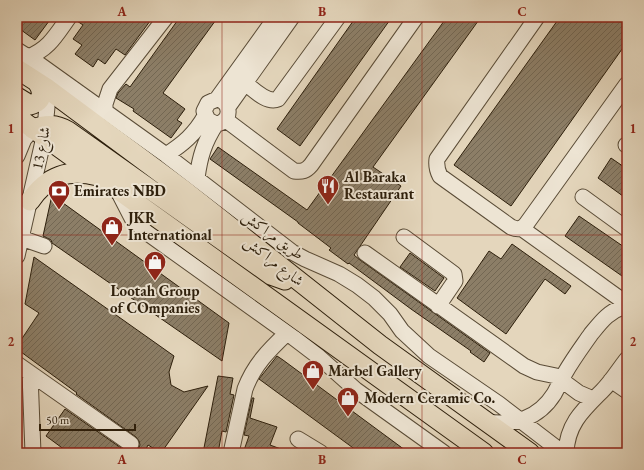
<svg xmlns="http://www.w3.org/2000/svg" width="644" height="470" viewBox="0 0 644 470" font-family="'EB Garamond',Amiri,serif">
	<style>
		.building { fill: url(#building-hatch); stroke: #2c1e0b }
		.lines { fill: none; stroke-linecap: round; stroke-linejoin: round }
		.minor-casing { stroke: #5a4c37; stroke-width: 17 }
		.major-casing { stroke: #2c1e0b; stroke-width: 21 }
		.minor { stroke: #ede4d3; stroke-width: 15 }
		.major { stroke: #e4d6bc; stroke-width: 19 }
		.grid { fill: none; stroke: #8f2418; stroke-width: 1; stroke-opacity: 0.55 }
		.labels { text-anchor: middle; stroke-width: 4; stroke-linejoin: round; paint-order: stroke }
		.street-label { font-size: 15px; fill: #2c1e0b; stroke: #ede4d3 }
		.poi-label { font-size: 15px; font-weight: bold; fill: #2c1e0b; stroke: #ede4d3; text-anchor: start }
		.neatline { fill: none; stroke: #8f2418; stroke-width: 1.5 }
		.grid-label { font-size: 13px; text-anchor: middle; font-weight: bold; fill: #8f2418 }
	</style>
	<defs>
		<pattern id="building-hatch" width="6" height="6" patternUnits="userSpaceOnUse"><rect width="6" height="6" fill="#8c7e67"/><path d="M-1 1l2-2M0 6l6-6M5 7l2-2" fill="none" stroke="#736753"/></pattern>
	</defs>
	<rect width="100%" height="100%" fill="#e4d6bc"/>
	<filter id="stains"><feTurbulence type="fractalNoise" baseFrequency=".005" numOctaves="4"/><feColorMatrix values="0 0 0 0 .2 0 0 0 0 .09 0 0 0 0 .02 0 0 0 .5 -.17"/></filter>
	<radialGradient id="worn" r=".72"><stop offset=".6" stop-color="#630" stop-opacity="0"/><stop offset="1" stop-color="#630" stop-opacity=".3"/></radialGradient>
	<!-- building -->
	<path class="building" d="M17 17H52L35 40 17 27Z
		M78 17H153L125 55 116 49 105 64 98 59 93 67 75 54 82 45 73 39 83 25 77 21Z
		M180 17H218L163 93 185 109 177 120 182 123 171 138 133 111 134 109 116 98 118 93 126 84 130 87Z
		M356 17H392L300 146 277 129Z
		M447 17H481L373 167 401 186 354 255 360 260 490 353 484 362 470 352 471 351 411 309 349 263 348 264 329 250 331 248 298 223V222L210 159 218 147 307 210Z
		M560 17H627V42L511 206 454 165Z
		M611 158 627 169V199L598 178Z
		M52 195 229 323 222 361 52 243 51 240 43 236Z
		M579 216 627 249V269L622 276 565 236Z
		M512 244 571 286 565 294 545 279 506 334 457 298 489 251 501 259Z
		M410 253 444 278 435 291 400 267Z
		M34 257 174 356 169 372 171 385 184 392 208 386 161 453 148 445 144 453H132L138 449 140 445 139 441 136 437 76 394 77 393 17 349V346L39 313 25 304Z
		M277 356 283 360 409 453H360L259 379Z
		M218 376 233 378 230 394 234 395 226 432 222 431 218 453H203Z
		M252 398H254L250 418 277 427 270 445 289 452V453H243L249 436 244 435Z
		M65 409 124 450 122 453H69L46 436Z"/>
	<g class="lines">
		<!-- minor casing -->
		<g class="minor-casing">
			<path id="minor" d="M537 17 437 159C436 166 437 170 440 176L511 227C518 230 523 229 527 223L627 84
				M17 50 36 62 166 155 292 252 305 259 339 274 357 285 374 298 390 314 402 331 429 356 499 404 563 453
				M28 57C49 49 56 35 69 17
				M245 83C253 89 267 104 278 99L338 17
				M217 99 276 17
				M228 107 292 17
				M105 112V104L110 89 166 17
				M226 120 294 171C302 172 306 171 311 165L416 17
				M626 145H627
				M166 155C183 144 195 134 205 116
				M17 156 24 139 33 129
				M197 178C200 156 204 143 216 124 232 122 232 102 217 99L208 103 204 111 208 120 216 124
				M117 189 133 220 146 232 294 338 319 357 356 390 444 453
				M583 197 627 229
				M521 228 623 301
				M404 237 454 274 455 281 438 306
				M21 238 44 246
				M365 253 524 366 537 372 556 376 579 393 593 399
				M17 256 44 137 47 107 45 87
				M17 364 131 444
				M30 374 33 453
				M611 380 627 391
				M487 422C514 426 539 418 554 394 558 387 561 380 565 373 573 359 582 347 591 334 601 322 608 312 623 307
				M298 439 321 453
				M231 453 245 389C254 365 269 350 287 333
				M566 453C567 424 583 410 602 391 612 381 619 369 627 359"/>
		</g>
		<!-- major casing -->
		<g class="major-casing">
			<path id="major" d="M17 69 45 87 185 191 380 345 530 453
				M17 97 30 105C43 102 44 92 37 82
				M17 117 484 453
				M33 129C46 124 56 124 68 131L271 275 285 280
				M30 201C48 175 68 169 98 176"/>
		</g>
		<!-- minor -->
		<use href="#minor" class="minor"/>
		<!-- major -->
		<use href="#major" class="major"/>
	</g>
	<!-- grid -->
	<path class="grid" d="M222 17V453M422 17V453M17 235H627"/>
	<!-- icons -->
	<defs>
		<g id="restaurant-pin" transform="scale(1.15)"><path d="M0 17L-7.5 6A9.5 9.5 0 1 1 7.5 6Z" fill="#8f2418" stroke="#ede4d3"/><path d="M-5-6h1v4h1v-4h1v4h1v-4h1v5L-1.5 .5V6h-2V.5L-5-1ZM5-6V6H3V1.5H1.5Q1.5-4 5-6Z" fill="#fff"/></g>
		<g id="bank-pin" transform="scale(1.15)"><path d="M0 17L-7.5 6A9.5 9.5 0 1 1 7.5 6Z" fill="#8f2418" stroke="#ede4d3"/><path d="M-6-4H6V4H-6ZM0-2.3a2.3 2.3 0 1 0 0 4.6a2.3 2.3 0 1 0 0-4.6Z" fill="#fff"/></g>
		<g id="shop-pin" transform="scale(1.15)"><path d="M0 17L-7.5 6A9.5 9.5 0 1 1 7.5 6Z" fill="#8f2418" stroke="#ede4d3"/><path d="M-5-2.5h2.3a2.7 3.5 0 0 1 5.4 0H5L5.5 6h-11ZM-1.5-2.5h3a1.5 2.3 0 0 0-3 0Z" fill="#fff"/></g>
	</defs>
	<g fill-rule="evenodd">
		<use href="#restaurant-pin" x="328" y="186"/>
		<use href="#bank-pin" x="59" y="191"/>
		<use href="#shop-pin" x="112" y="227"/>
		<use href="#shop-pin" x="155" y="262"/>
		<use href="#shop-pin" x="313" y="371"/>
		<use href="#shop-pin" x="348" y="398"/>
	</g>
	<g class="labels">
		<!-- street labels -->
		<g class="street-label">
			<text transform="translate(41 148) rotate(-79)" y="5">شارع 13</text>
			<text transform="translate(273 235) rotate(36)" y="5">طريق مراكش</text>
			<text transform="translate(274 261) rotate(38)" y="5">شارع مراكش</text>
		</g>
		<!-- poi labels -->
		<g class="poi-label">
			<text x="344" y="182">Al Baraka<tspan x="344" dy="17">Restaurant</tspan></text>
			<text x="74" y="196">Emirates NBD</text>
			<text x="128" y="223">JKR<tspan x="128" dy="17">International</tspan></text>
			<text x="155" y="296" text-anchor="middle">Lootah Group<tspan x="155" dy="17">of COmpanies</tspan></text>
			<text x="328" y="376">Marbel Gallery</text>
			<text x="364" y="403">Modern Ceramic Co.</text>
		</g>
	</g>
	<!-- margin -->
	<rect width="644" height="470" fill="none" stroke="#e4d6bc" stroke-width="44"/>
	<!-- scale -->
	<path d="M40 424v6h95v-6" fill="none" stroke="#2c1e0b" stroke-width="2"/>
	<text x="46" y="424" font-size="12" fill="#2c1e0b" stroke="#ede4d3" stroke-width="3" paint-order="stroke">50 m</text>
	<rect x="22" y="22" width="600" height="426" class="neatline"/>
	<g class="grid-label">
		<text x="122" y="16">A</text>
		<text x="322" y="16">B</text>
		<text x="522" y="16">C</text>
		<text x="11" y="133">1</text>
		<text x="633" y="133">1</text>
		<text x="11" y="346">2</text>
		<text x="633" y="346">2</text>
		<text x="122" y="464">A</text>
		<text x="322" y="464">B</text>
		<text x="522" y="464">C</text>
	</g>
	<rect width="100%" height="100%" filter="url(#stains)"/>
	<rect width="100%" height="100%" fill="url(#worn)"/>
</svg>
